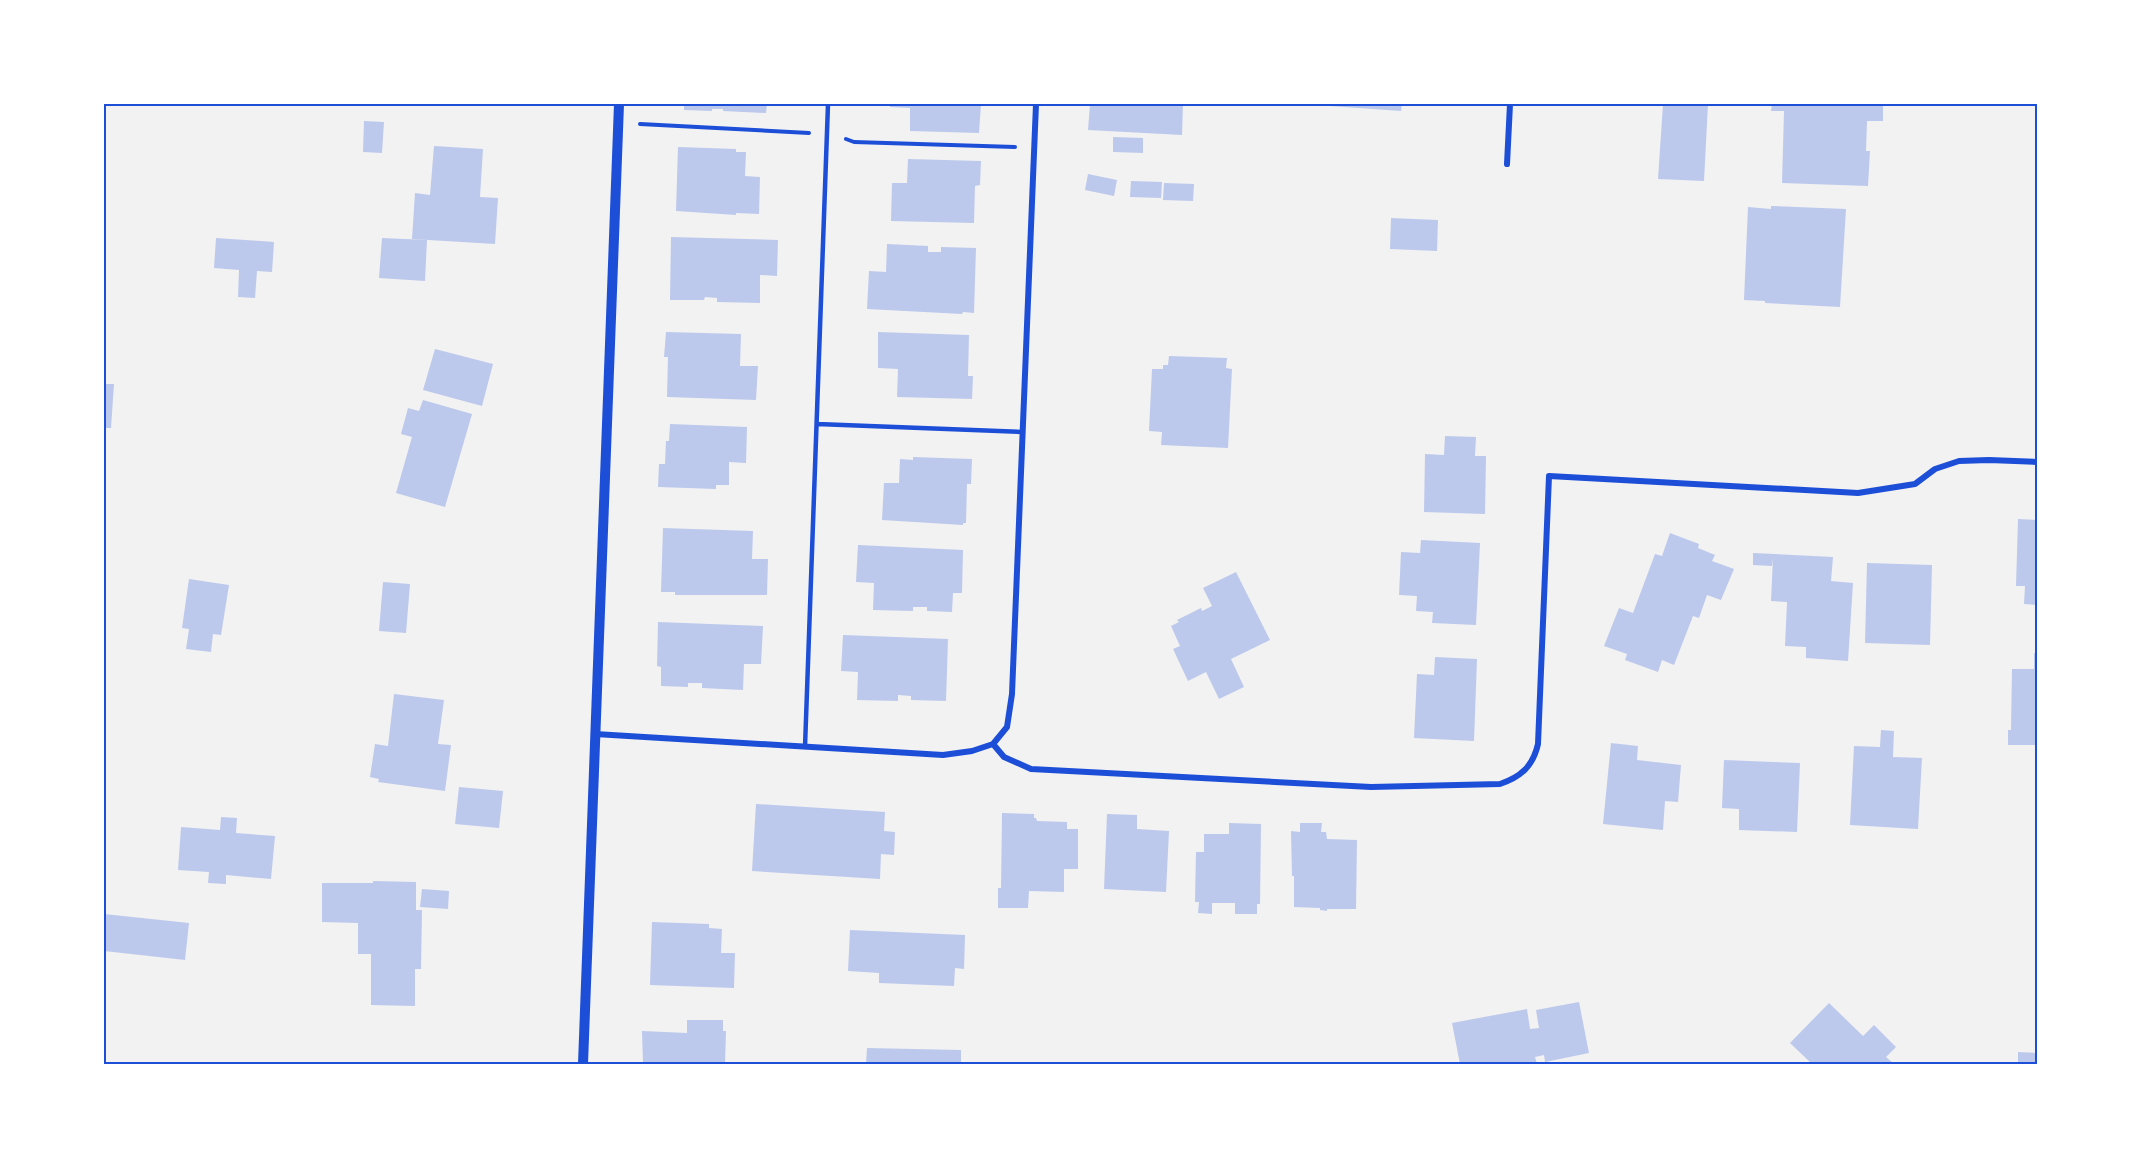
<svg xmlns="http://www.w3.org/2000/svg" width="2141" height="1168" viewBox="0 0 2141 1168" font-family="Merriweather,serif">
	<style>
		.building { fill: #bdc9ec }
		.lines { fill: none; stroke-linecap: round; stroke-linejoin: round }
		.path { stroke: #1d4ed8; stroke-width: 4 }
		.service { stroke: #1d4ed8; stroke-width: 4.5 }
		.minor { stroke: #1d4ed8; stroke-width: 6 }
		.tertiary { stroke: #1d4ed8; stroke-width: 10 }
		.neatline { fill: none; stroke: #1d4ed8; stroke-width: 2 }
	</style>
	<rect width="100%" height="100%" fill="#f2f2f2"/>
	<!-- building -->
	<path class="building" d="M684 104H767L766 113 723 111V109H712V111L684 110Z
		M890 104H981L979 133 910 131V108L890 107Z
		M1090 104H1183L1182 135 1088 130Z
		M1315 104H1402L1401 111 1315 105Z
		M1663 104H1708L1704 181 1658 179Z
		M1772 104H1883V121H1867L1866 151H1870L1868 186 1782 183 1784 111H1771Z
		M364 121 384 122 382 153 363 152Z
		M1113 137 1143 138V153L1113 152Z
		M434 146 483 149 480 197 498 198 495 244 412 239 415 193 430 195Z
		M678 147 736 149V152H746L745 176 760 177 759 214 736 213V215L676 211Z
		M908 159 981 161 980 185 975 186 974 223 891 221 892 183H907Z
		M1088 174 1117 180 1114 196 1085 190Z
		M1131 181 1162 182 1161 198 1130 197Z
		M1164 183 1194 184 1193 201 1163 200Z
		M1771 206 1846 209 1840 307 1765 303V301L1744 300 1748 207 1771 209Z
		M1391 218 1438 220 1437 251 1390 249Z
		M671 237 778 240 777 276 760 275V303L717 302V298L705 297 704 300H670Z
		M216 238 274 242 272 272 257 271 255 298 238 297 239 270 214 268Z
		M382 238 427 240 425 281 379 278Z
		M887 244 928 246V252H941V247L976 248 974 313 963 312 962 314 867 309 869 271 886 272Z
		M666 332 741 334 740 366H758L756 400 667 397 668 357H664Z
		M878 332 969 335 968 376H973L972 399 897 397 898 369 878 368Z
		M435 349 493 364 482 406 423 390Z
		M1169 356 1227 358 1226 368 1232 369 1228 448 1161 445 1162 432 1149 431 1152 369H1163V365H1168Z
		M104 384H114L111 428H104Z
		M423 400 472 414 445 507 396 493 412 437 401 434 408 408 419 411Z
		M670 424 747 427 746 463 729 462V485H716V489L658 487 659 464H665L666 441H669Z
		M1445 436 1476 437 1475 456H1486L1485 514 1424 512 1425 454 1444 455Z
		M913 457 972 459 971 484H967L966 523H963V525L882 520 884 483H899L900 459 913 460Z
		M2018 519 2038 520V605L2024 604 2025 586H2016Z
		M663 528 753 531 752 559H768L767 595H675V592H661Z
		M1670 533 1699 544 1698 548 1715 555 1712 561 1734 569 1721 600 1707 595 1699 618 1693 616 1674 665 1662 660 1658 672 1625 660 1627 654 1604 646 1619 608 1633 613 1655 554 1662 556Z
		M1421 540 1480 543 1476 625 1432 623 1433 612 1416 611 1417 596 1399 595 1401 552 1420 553Z
		M858 545 963 550 962 593H953L952 612 927 611V607H913V611L873 610 874 583 856 582Z
		M1753 553 1833 557 1831 581 1853 583 1848 661 1806 658V647L1785 646 1787 602 1771 601 1773 558 1772 566 1753 565Z
		M1867 563 1932 565 1930 645 1865 643Z
		M1236 572 1270 640 1231 659 1244 687 1219 699 1206 672 1188 681 1173 649 1180 646 1171 626 1179 622 1177 620 1201 608 1202 611 1212 606 1203 588Z
		M189 579 229 585 221 635 213 634 211 652 186 649 189 629 182 628Z
		M383 582 410 584 406 633 379 631Z
		M658 622 763 626 761 664H744L743 690 702 688V683H688V687L661 686V667L657 666Z
		M843 635 948 639 946 701 911 700V696L898 695V701L857 700 858 672 841 671Z
		M2034 653H2038V742H2035V745H2008V730H2011L2012 669H2034Z
		M1435 657 1477 659 1474 741 1414 738 1417 674 1434 675Z
		M394 694 444 700 438 744 451 745 445 791 378 782 379 779 370 777 375 744 388 746Z
		M1881 730 1894 731 1893 757 1922 758 1918 829 1850 825 1854 746 1880 747Z
		M1611 743 1638 746 1637 760 1681 765 1678 802 1665 801 1663 830 1603 824Z
		M1724 760 1800 763 1797 832 1739 830V809L1722 808Z
		M459 787 503 791 499 828 455 824Z
		M756 804 885 812 884 831 895 832 894 855 881 854 880 879 752 871Z
		M1002 813 1034 814V818H1036L1037 821 1067 822V829H1078V869H1064V892L1029 891 1028 908H998V888H1001Z
		M1107 814 1137 815V829L1169 831 1166 892 1104 889Z
		M221 817 237 818 236 833 275 836 271 879 226 875V884L208 883 209 872 178 870 181 827 220 830Z
		M1229 823 1261 824 1260 904H1257V914H1235V903H1212V914L1198 913 1199 902H1195L1196 852H1204V834H1229Z
		M1300 823H1322L1321 832H1326L1327 839 1357 840 1356 909H1327V911L1320 910V908L1294 907V876H1292L1291 831 1300 832Z
		M373 881 416 882V910H422L421 969H415V1006L371 1005V954H358V923L322 922V883H373Z
		M422 889 449 891 448 909 420 907Z
		M104 914 189 923 185 960 104 951Z
		M652 922 709 924V928L722 929 721 953H735L734 988 650 985Z
		M850 930 965 935 964 969 955 968 954 986 879 983V973L848 971Z
		M1579 1002 1589 1053 1545 1062 1544 1055 1535 1057 1537 1064H1460L1452 1023 1527 1009 1530 1029 1539 1028 1536 1010Z
		M1829 1003 1863 1036 1874 1025 1896 1047 1886 1057 1894 1064H1812L1790 1043Z
		M687 1020H723V1031H726L725 1064H643L642 1031 687 1033Z
		M867 1048 961 1050V1064H866Z
		M2018 1052 2038 1053V1064H2018Z"/>
	<g class="lines">
		<!-- path -->
		<path class="path" d="M640 124 809 133
			M846 139 854 142 1015 147"/>
		<!-- service -->
		<path class="service" d="M817 424 1023 432
			M805 747 828 104"/>
		<!-- minor -->
		<path class="minor" d="M1507 164 1510 104
			M595 734 943 755 972 751 993 744 1004 757 1031 769 1371 787 1500 784C1521 777 1533 766 1538 744L1549 476 1858 493 1915 484 1935 469 1959 461 1989 460 2038 462
			M993 744 1007 727 1012 694 1036 104"/>
		<!-- tertiary -->
		<path class="tertiary" d="M583 1064 619 104"/>
	</g>
	<!-- border -->
	<rect width="2141" height="1168" fill="none" stroke="#ffffff" stroke-width="210"/>
	<rect x="105" y="105" width="1931" height="958" class="neatline"/>
</svg>
